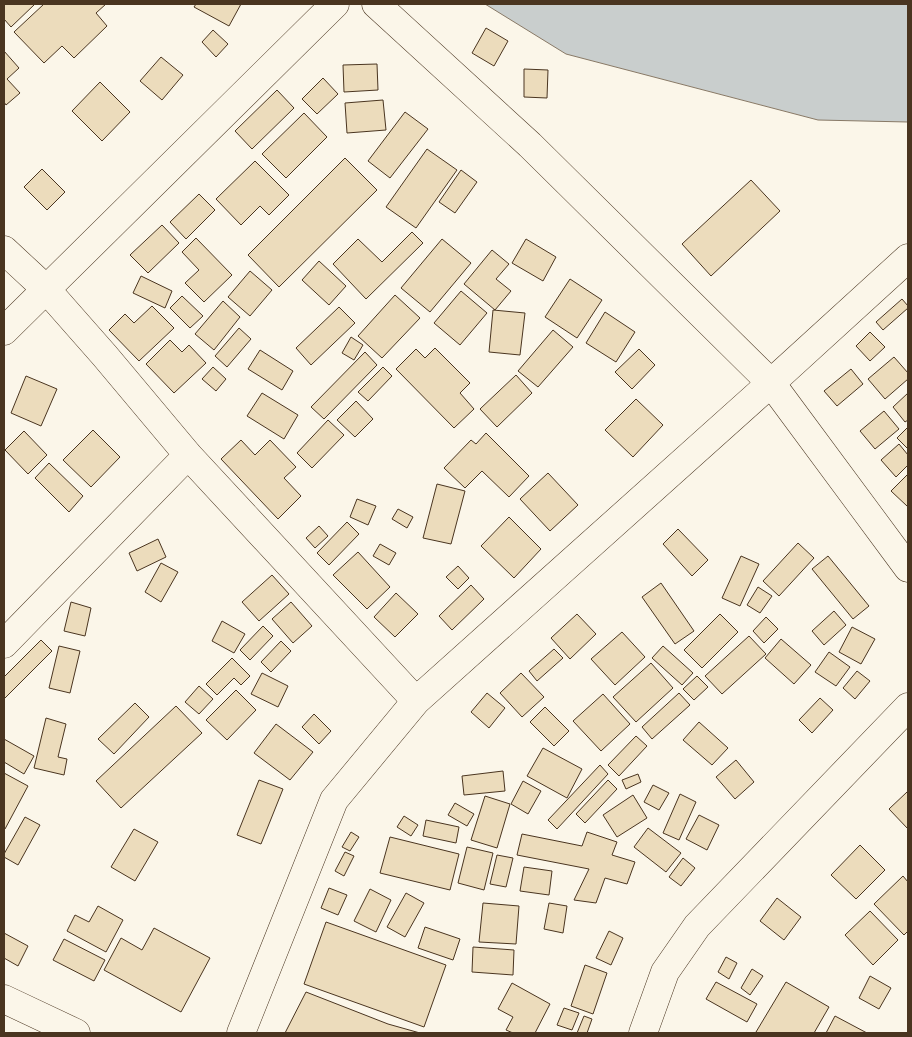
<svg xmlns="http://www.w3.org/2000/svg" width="912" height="1037" viewBox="0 0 912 1037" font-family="Inter,sans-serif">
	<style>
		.water { fill: #c9cecd; stroke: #887966 }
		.building { fill: #ecdcbc; stroke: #4a3520 }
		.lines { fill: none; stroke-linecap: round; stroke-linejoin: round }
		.street-casing { stroke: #4a3520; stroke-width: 29 }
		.street { stroke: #fbf6e9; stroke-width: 28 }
	</style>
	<rect width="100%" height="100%" fill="#fbf6e9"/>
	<!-- water -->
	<path class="water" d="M485 4H908V122L818 120 566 54Z"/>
	<!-- building -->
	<path class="building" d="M4 4H35L11 27 4 19Z
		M44 4H106L96 13 107 26 74 58 62 46 44 63 14 32Z
		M196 4H241L229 26 194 7Z
		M486 28 508 41 494 66 472 53Z
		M213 30 228 44 216 57 202 42Z
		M4 51 19 68 7 79 20 93 6 105 4 102Z
		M161 57 183 75 162 100 140 81Z
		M377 64 378 90 344 92 343 65Z
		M524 69 548 70 547 98 524 97Z
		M323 78 338 94 317 114 302 99Z
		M100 82 130 112 102 141 72 111Z
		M277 90 294 108 252 149 235 131Z
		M383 100 386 130 347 133 345 103Z
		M405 112 428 129 390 178 368 161Z
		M304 113 327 137 286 178 262 154Z
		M427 149 457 170 416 228 386 207Z
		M345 158 377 190 279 287 248 255Z
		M255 161 289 195 269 215 260 206 241 225 216 199Z
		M42 169 65 192 47 210 24 187Z
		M461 170 477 182 455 213 439 202Z
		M751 180 780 211 711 276 682 244Z
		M199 194 215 210 186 239 170 222Z
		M162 225 179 243 148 273 130 255Z
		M412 232 423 243 366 299 333 264 358 239 382 262Z
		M196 238 232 275 204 302 185 283 199 270 182 252Z
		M442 239 471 263 430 312 401 288Z
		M526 239 556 257 543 281 512 263Z
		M492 250 509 264 496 279 511 291 495 310 464 284Z
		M319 261 346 286 329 305 302 280Z
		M250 271 272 290 250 316 228 297Z
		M141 276 172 291 165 308 133 293Z
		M570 279 602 300 577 338 545 317Z
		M461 291 487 313 460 345 434 323Z
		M395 295 420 318 382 358 358 336Z
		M182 296 203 316 190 328 170 308Z
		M902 299 908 306V308L883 330 876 322Z
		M223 301 240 317 214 350 195 334Z
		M152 306 174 328 139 361 109 330 125 314 134 323Z
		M339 307 355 323 311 365 296 348Z
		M493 310 525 313 520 355 489 352Z
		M605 312 635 332 616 362 586 343Z
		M239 328 251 339 227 367 215 356Z
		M553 330 573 347 538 387 518 371Z
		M870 332 885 347 870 361 856 346Z
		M351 337 363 345 354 360 342 353Z
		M170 340 182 352 189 345 206 363 174 393 146 364Z
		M435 348 470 383 460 393 474 409 454 428 396 369 416 349 425 358Z
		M639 349 655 365 632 389 615 372Z
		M260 350 293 371 282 390 248 369Z
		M365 352 377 365 324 419 311 407Z
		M894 357 908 373V379L885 399 868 379Z
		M213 367 226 379 216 391 202 379Z
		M383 367 392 376 368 401 358 392Z
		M851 369 863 384 837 406 824 391Z
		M516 375 532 393 497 427 480 409Z
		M26 376 57 389 41 426 11 413Z
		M262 393 298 415 284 439 247 416Z
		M908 393V420L905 422 893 407Z
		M636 399 663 425 633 457 605 430Z
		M356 401 373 419 355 437 337 420Z
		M884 411 899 429 875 449 860 431Z
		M328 420 344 435 312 468 297 453Z
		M908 427V449L897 438Z
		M93 430 120 457 91 487 63 460Z
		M24 431 47 455 28 474 5 450Z
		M486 433 529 476 509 497 482 471 465 488 444 468 471 440 476 444Z
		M241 440 255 455 270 440 296 467 284 478 301 496 278 519 221 459Z
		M899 444 908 455V465L896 477 881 460Z
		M49 463 83 496 69 512 35 478Z
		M548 473 578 505 550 531 520 499Z
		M908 474V504L907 506 891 491Z
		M437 484 465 491 451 544 423 538Z
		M357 499 376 506 368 525 350 517Z
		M398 509 413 517 407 528 392 519Z
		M509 517 541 549 514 578 481 546Z
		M347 522 359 534 329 565 317 553Z
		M319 526 328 536 315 548 306 538Z
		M678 529 708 560 692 576 663 544Z
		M158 539 166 557 137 571 129 553Z
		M798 543 814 558 779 596 763 581Z
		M380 544 396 553 389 565 373 556Z
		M358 552 390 587 367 609 333 575Z
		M741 556 759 564 740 606 722 598Z
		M828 556 869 606 853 619 812 569Z
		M161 563 178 572 161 602 145 592Z
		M458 566 469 578 458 589 446 577Z
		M272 575 289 594 259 621 242 602Z
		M661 583 694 631 675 644 642 597Z
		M471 585 484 599 452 630 439 616Z
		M758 587 772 596 760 613 747 605Z
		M396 593 418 614 395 637 374 617Z
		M71 602 91 608 85 636 64 631Z
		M291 602 312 626 293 643 272 619Z
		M834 611 846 625 824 645 812 631Z
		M577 614 596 634 570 659 551 638Z
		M720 614 738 632 702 668 684 650Z
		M766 617 778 629 764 643 753 631Z
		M222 621 245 634 234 653 212 641Z
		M263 626 273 636 250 660 240 650Z
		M852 627 875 639 861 664 839 652Z
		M622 632 645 657 615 685 591 659Z
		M749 636 766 654 722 694 705 676Z
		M781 639 811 665 794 684 765 658Z
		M41 640 52 651 4 699V677Z
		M281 641 291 651 271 672 261 662Z
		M59 646 80 651 70 693 49 688Z
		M663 646 693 673 682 685 652 658Z
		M554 649 563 658 537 681 529 671Z
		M829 652 850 667 836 686 815 672Z
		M232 658 250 676 241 685 234 678 217 695 206 684Z
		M651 663 673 688 636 722 613 697Z
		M857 671 870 681 855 699 843 688Z
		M262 673 288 686 278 707 251 694Z
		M521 673 544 697 522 717 500 693Z
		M697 676 708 687 694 700 683 689Z
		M199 686 213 699 199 714 185 702Z
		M236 690 256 710 227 740 206 720Z
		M487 693 505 708 489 728 471 712Z
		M679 693 690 705 652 739 642 727Z
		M603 694 630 724 601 751 573 721Z
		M820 698 833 710 812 733 799 720Z
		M135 703 149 717 114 754 98 739Z
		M176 706 202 733 121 808 96 781Z
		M545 707 569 731 554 746 530 722Z
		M314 714 331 731 319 744 302 727Z
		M46 718 66 724 58 757 67 759 64 775 34 768Z
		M699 722 728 748 712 765 683 740Z
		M276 724 313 752 290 780 254 753Z
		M636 736 647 746 619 776 608 765Z
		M4 739 34 756 24 774 4 762Z
		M543 748 582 769 567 798 527 776Z
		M736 760 754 782 735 799 716 777Z
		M600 765 608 774 557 829 548 820Z
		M503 771 505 791 464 795 462 776Z
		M4 773 28 786 5 829H4Z
		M638 774 641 782 626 789 622 780Z
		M259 780 283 789 261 844 237 835Z
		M608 780 617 789 585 823 576 814Z
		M523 781 541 791 528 814 511 804Z
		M653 785 669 793 659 810 644 802Z
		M907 792 908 793V829L889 809Z
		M680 794 696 802 679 840 663 833Z
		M633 795 647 818 617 837 603 815Z
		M485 796 510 804 497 848 471 840Z
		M455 803 474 814 467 826 448 815Z
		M699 815 719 825 707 850 686 839Z
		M404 816 418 825 411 836 397 827Z
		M25 817 40 825 18 865 4 857V854Z
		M426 820 459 827 456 843 423 836Z
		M648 828 681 853 666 872 634 847Z
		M134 829 158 842 135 881 111 867Z
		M351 832 359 837 350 851 342 847Z
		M587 832 617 842 612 855 635 862 627 884 605 878 596 903 574 900 589 869 517 855 522 834 582 846Z
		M390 837 459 854 450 890 380 873Z
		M860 845 885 870 856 899 831 875Z
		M467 847 493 853 484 890 458 883Z
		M345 852 354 856 344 876 335 871Z
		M497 855 513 858 506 887 490 884Z
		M683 858 695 868 681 886 669 877Z
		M524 867 552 871 549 895 520 891Z
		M903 876 908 882V931L904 935 874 904Z
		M329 888 347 895 338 915 321 908Z
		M370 889 391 900 376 932 354 921Z
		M406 893 424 903 405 937 387 927Z
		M777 898 801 917 784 940 760 921Z
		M483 903 519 906 516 944 479 942Z
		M549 903 567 906 563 933 544 929Z
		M98 906 123 920 106 952 67 931 75 915 89 922Z
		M870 911 898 940 873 965 845 935Z
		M326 922 446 965 424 1027 304 984Z
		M425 927 460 939 453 960 418 948Z
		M154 928 210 958 181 1012 104 970 121 938 142 950Z
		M609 931 623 938 611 965 596 958Z
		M4 933 28 946 18 966 4 958Z
		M64 939 105 960 94 981 53 960Z
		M473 947 514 950 513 975 472 972Z
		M726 957 737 963 729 979 718 972Z
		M585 965 607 973 593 1014 571 1006Z
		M752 969 763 976 750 995 741 988Z
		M870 976 891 988 879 1009 859 998Z
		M716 982 757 1004 747 1022 706 999Z
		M786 982 829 1007 814 1033H758L756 1032Z
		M512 983 550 1004 535 1033H513L506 1030 513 1017 498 1009Z
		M306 992 388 1024 420 1033H285Z
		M564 1008 579 1013 572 1030 557 1025Z
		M584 1016 592 1019 587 1033H577Z
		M835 1016 867 1033H826Z"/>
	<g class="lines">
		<!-- street casing -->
		<g class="street-casing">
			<path id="street" d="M376 4 530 145 771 383 908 568
				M4 250 46 289 105 356 188 455 416 701
				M4 331 335 4
				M4 644 188 455
				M4 999 76 1033
				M241 1033 334 800 416 701 771 383 908 258
				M643 1033 665 972 697 926 908 707"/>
		</g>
		<!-- street -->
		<use href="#street" class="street"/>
	</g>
	<!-- border -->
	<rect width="912" height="1037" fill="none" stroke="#4a3520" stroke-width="10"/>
</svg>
